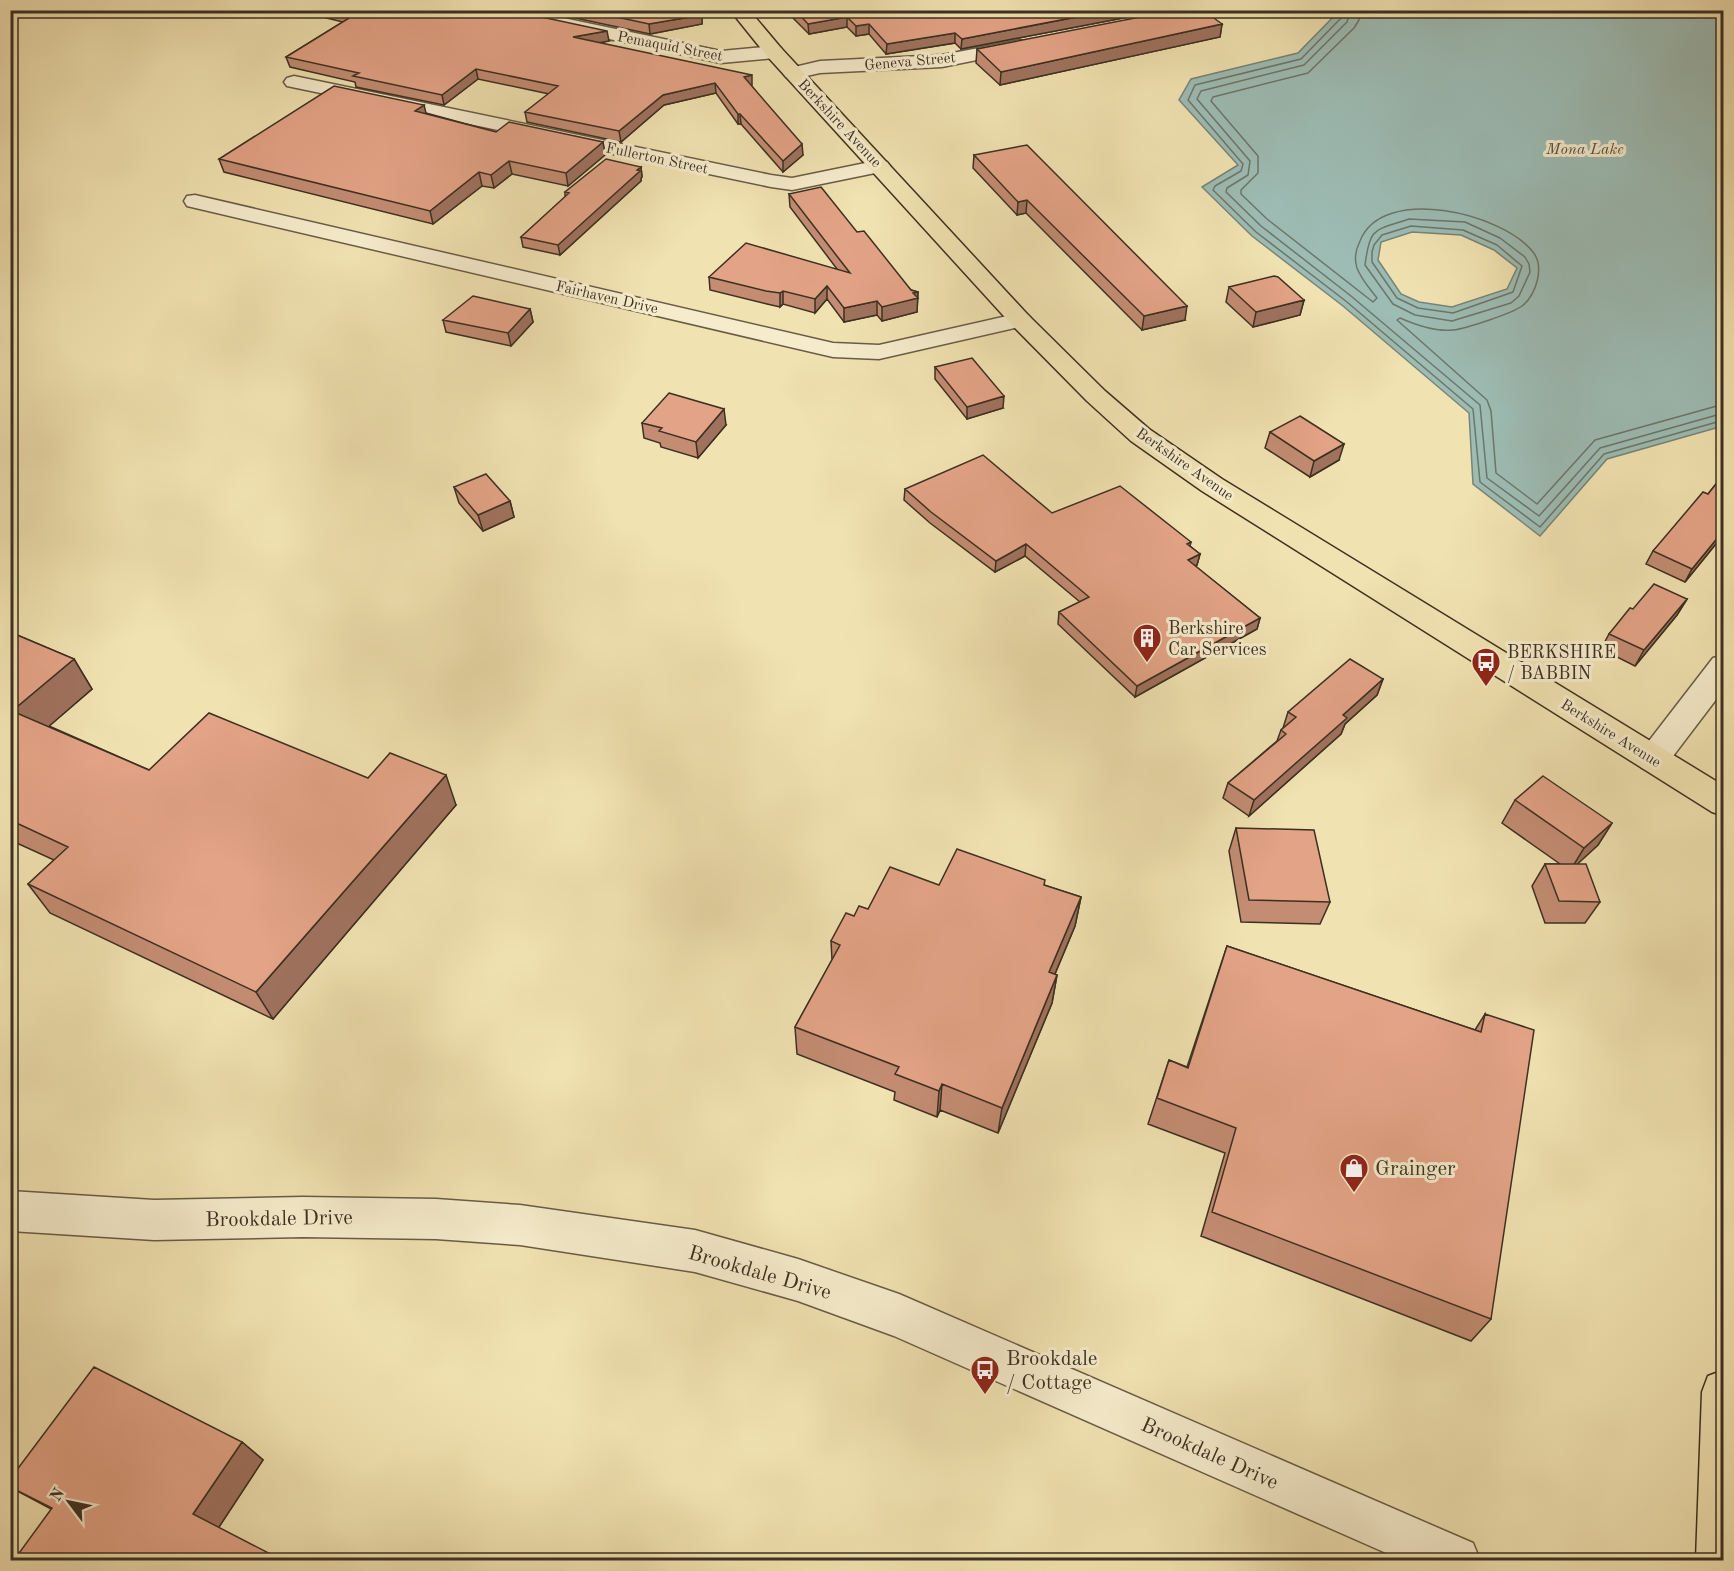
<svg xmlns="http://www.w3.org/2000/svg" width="1734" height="1571" viewBox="0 0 1734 1571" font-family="'Old Standard TT',serif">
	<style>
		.water { fill: #9dbcb4; stroke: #768479; stroke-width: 1.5; fill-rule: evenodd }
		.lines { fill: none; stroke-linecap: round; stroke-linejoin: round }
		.shore { stroke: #6c766a; stroke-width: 1.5 }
		.minor-casing { stroke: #695c45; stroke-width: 3 }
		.major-casing { stroke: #3c3021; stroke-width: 3 }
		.minor { fill: #f6eccc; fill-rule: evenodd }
		.major { fill: #f1e2b1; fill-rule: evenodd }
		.wall { fill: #c38c73; stroke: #3c3021; stroke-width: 1.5 }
		.shaded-wall { fill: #9f725e; stroke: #3c3021; stroke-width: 1.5 }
		.building { fill: #e3a386; stroke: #3c3021; stroke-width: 1.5 }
		.labels { text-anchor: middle; stroke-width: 6; stroke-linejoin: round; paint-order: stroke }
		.far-street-label { font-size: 15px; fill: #3c3021; stroke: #f6eccc }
		.far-water-label { font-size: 16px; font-style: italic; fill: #545346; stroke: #f6eccc }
		.poi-label { font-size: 18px; fill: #3c3021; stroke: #f6eccc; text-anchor: start }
		.near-poi-label { font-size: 21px; fill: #3c3021; stroke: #f6eccc; text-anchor: start }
		.near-street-label { font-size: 21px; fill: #3c3021; stroke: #f6eccc }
	</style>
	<rect width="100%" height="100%" fill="#f1e2b1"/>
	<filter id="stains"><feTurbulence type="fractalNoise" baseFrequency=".00333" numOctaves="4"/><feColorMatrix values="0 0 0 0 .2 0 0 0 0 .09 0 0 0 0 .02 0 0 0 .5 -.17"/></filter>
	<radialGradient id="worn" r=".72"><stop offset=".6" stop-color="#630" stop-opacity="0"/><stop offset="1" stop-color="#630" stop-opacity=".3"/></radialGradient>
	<!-- water -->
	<path class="water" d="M1339 11H1723V426L1607 459 1540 536 1473 484 1469 413 1343 306 1252 236 1202 187 1238 165 1179 100 1191 79 1298 53ZM1412 232 1461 235 1494 250 1517 268 1507 289 1452 307 1419 302 1401 294 1378 260 1381 242Z"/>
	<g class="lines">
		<!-- shore -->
		<path class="shore" d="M1343 10 1342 17 1301 59 1195 85 1188 100 1243 164 1241 171 1215 186 1213 190 1256 232 1347 302 1473 409 1480 482 1540 527 1604 454 1724 420
			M1351 10 1347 22 1304 65 1201 91 1197 99 1250 161 1248 175 1227 188 1226 192 1261 226 1351 296 1480 405 1487 478 1539 516 1600 448 1724 413
			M1360 10 1359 20 1354 28 1308 73 1213 97 1211 101 1258 156V173L1241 190V194L1267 219 1373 302 1377 298C1370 289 1361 279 1357 268 1354 259 1356 249 1360 241 1382 184 1503 213 1533 252 1545 267 1536 295 1522 306 1513 313 1465 329 1453 330 1436 332 1416 325 1400 318L1397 320 1487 400 1491 411 1496 473 1537 504 1595 440 1724 404
			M1409 219 1465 222 1500 238 1525 257 1529 264 1530 272 1519 296 1511 303 1452 321 1415 315 1393 304 1365 265C1370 226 1374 231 1409 219Z
			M1411 226 1463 230 1497 245 1522 266 1513 292 1453 313 1418 308 1397 298 1372 262V252L1374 245 1382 235Z"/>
		<!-- minor casing -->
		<g class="minor-casing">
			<path id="minor" d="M281 10C276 17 272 17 265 15L262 11Z
				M488 10H525L721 51 774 46 781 48 783 52 781 56 774 58 721 63 497 15Z
				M1020 40 1027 42 1029 46 1027 50 942 67 820 73 793 79 786 77 783 73 786 69 820 61 942 55Z
				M294 76 771 175 792 178 880 160 887 162 890 166 887 170 880 172 792 190 771 187 287 86 284 82 287 78Z
				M195 195 833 343 879 345 1020 313 1028 315 1032 320 1028 325 879 359 833 357 187 206 184 201 187 196Z
				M1724 655V689L1664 768 1653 771 1642 768 1637 759 1642 750 1713 658Z
				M10 1191 154 1200 303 1197 436 1199 520 1205 695 1230 798 1259 899 1294 1473 1543 1480 1560H1402L894 1336 798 1301 695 1272 520 1245 436 1239 303 1237 154 1240 10 1231Z"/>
		</g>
		<!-- major casing -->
		<g class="major-casing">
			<path id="major" d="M730 10H749L781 48 1028 315 1105 391 1149 429 1222 479 1724 786V816L1712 812 1202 491 1131 441 1087 401 1012 325 767 56Z
				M1724 1370V1560H1696L1702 1392 1708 1376Z"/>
		</g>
		<!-- minor -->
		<use href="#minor" class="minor"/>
		<!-- major -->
		<use href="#major" class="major"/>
	</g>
	<!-- wall -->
	<path class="wall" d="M294 10H509L609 41 600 43 752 85H751L803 155 783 172 741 124H738L716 93 664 105 621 142 527 122 525 112 549 94 478 79 444 105 356 87 355 82 290 67 286 57 343 22Z
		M538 10H685L702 15V24L650 34Z
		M785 10H1165L961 49 955 43 886 54 869 34 856 36 847 27 809 34Z
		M1222 24 1220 37 1000 85 976 63 977 49Z
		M426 113 496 132 603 142 605 155 568 186 512 174 494 188 482 186 433 224 224 172 219 159Z
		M974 155 1185 320 1142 330 1026 213 1017 215 973 168Z
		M641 167 642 177 641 178V181L560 255 523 247 521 237 565 197V192Z
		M789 194 857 232 911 290 918 292 917 312 882 321 877 315 844 322 827 299 815 313 783 304 780 307 767 304 710 290 709 277 837 269 790 207Z
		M1229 287 1304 300 1300 315 1253 327 1226 302Z
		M530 309 533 322 511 346 446 332 443 320Z
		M935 367 1003 408 967 419 935 379Z
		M642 423 726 425 698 458 661 447 660 443 644 438Z
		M1270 432 1339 460 1310 477 1265 448Z
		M1724 474V534L1685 582 1646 564 1653 551 1708 494Z
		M454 487 510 501 514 517 483 531 459 503Z
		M905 489 1052 513 1191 542 1190 546 1200 554 1197 565 1195 566 1260 618 1257 629 1135 697 1058 624 1059 612 1080 602 1025 556 995 572 930 523 904 500Z
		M1687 599 1677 615 1635 666 1601 649 1609 634 1633 609Z
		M10 632 74 659 92 689 49 726 149 770 368 778 456 805 273 1019 50 913 28 884 54 860 10 840Z
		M1383 679 1377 695 1345 724 1341 734 1249 816 1223 798 1228 783 1277 741 1281 730 1283 728 1288 712Z
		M1515 800 1612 823 1598 845 1577 864 1600 902 1585 923H1545L1532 886 1545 864H1560L1502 823Z
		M1236 828 1330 902 1320 924 1241 922 1229 851Z
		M1044 885 1081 897 1075 926 1055 974 1057 975 1052 1003 998 1133 940 1110 937 1117 894 1100 895 1092 797 1054 795 1027 832 960 831 941 854 916 868 909Z
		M1227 946 1475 1030 1485 1014 1491 1319 1471 1341 1201 1236 1225 1153 1148 1124 1169 1060 1187 1067Z
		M242 1442 263 1460 219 1527 51 1509 10 1487Z"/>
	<!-- shaded-wall -->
	<path class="shaded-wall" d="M1113 10H1165L961 49 962 39Z
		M702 15V24L650 34 649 24Z
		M847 17V27L809 34 808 24Z
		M869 24V34L856 36V26Z
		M1222 24 1220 37 1000 85 1001 72Z
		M607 31 609 41 575 47 573 37Z
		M955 33V43L886 54 887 44Z
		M476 69 478 79 444 105 442 95Z
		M752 75V85L744 87V77Z
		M715 83 716 93 664 105 621 142 619 131 663 95Z
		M424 105 427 117 415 111Z
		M738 114H740L741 124H738Z
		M603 142 605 155 568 186 566 173Z
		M802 144 803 155 783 172V161Z
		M509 161 512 174 494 188 491 175Z
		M641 167 642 177 641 178V181L560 255 558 245Z
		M479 172 482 186 433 224 430 211Z
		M1027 200 1026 213 1017 215 1018 202Z
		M827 286V299L815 313V299Z
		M783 291V304L780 307V293Z
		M918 292 917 312 882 321V307L913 293Z
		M1304 300 1300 315 1253 327 1256 312Z
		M877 301V315L844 322V308Z
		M1187 306 1185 320 1142 330 1144 316Z
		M530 309 533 322 511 346 508 333Z
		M1004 396 1003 408 967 419V407Z
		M724 409 726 425 698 458 696 442Z
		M1344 444 1339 460 1310 477 1314 461Z
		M510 501 514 517 483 531 478 515Z
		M1724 530V534L1685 582 1692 569Z
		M1026 544 1025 556 995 572 996 561Z
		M1200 554 1197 565 1185 571 1188 560Z
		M1687 599 1677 615 1635 666 1644 650Z
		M1260 618 1257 629 1135 697 1137 686Z
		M74 659 92 689 32 741 12 711Z
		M1383 679 1377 695 1345 724 1341 734 1249 816 1254 800 1343 715Z
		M446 775 456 805 273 1019 256 992Z
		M1612 823 1598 845 1570 871 1584 848Z
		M1081 897 1075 926 1044 1000 1049 972Z
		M1057 975 1052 1003 998 1133 1002 1108Z
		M942 1084 940 1110 937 1117 939 1091Z
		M242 1442 263 1460 217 1530 193 1514Z"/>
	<!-- building -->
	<path class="building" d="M333 10H509L607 31 573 37 752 75 744 77 802 144 783 161 740 114H738L715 83 663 95 619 131 525 112 558 86 476 69 442 95 353 76 359 73 286 57 354 15Z
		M584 10H685L702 15 649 24Z
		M795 10H1113L962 39 955 33 887 44 869 24 856 26 847 17 808 24Z
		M1176 10H1203L1222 24 1001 72 977 49Z
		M334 86 424 105 415 111 496 132 509 122 603 142 566 173 509 161 491 175 479 172 430 211 219 159Z
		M1027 145 1187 306 1144 316 1027 200 1018 202 974 155Z
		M606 159 641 167 637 170 640 171 558 245 521 237 569 193 565 192Z
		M821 187 857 232 864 231 911 290 918 292 913 293 918 298 882 307 877 301 844 308 827 286 815 299 783 291 780 293 766 291 709 277 746 243 850 273 789 194Z
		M1274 276 1278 277 1304 300 1256 312 1229 287Z
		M473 296 530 309 508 333 443 320Z
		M972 358 1004 396 967 407 935 367Z
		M669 393 724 409 696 442 659 431 662 428 642 423Z
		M1300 416 1344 444 1314 461 1270 432Z
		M983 455 1052 513 1120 486 1191 542 1187 544 1200 554 1188 560 1260 618 1137 686 1059 612 1089 597 1026 544 996 561 931 512 905 489Z
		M486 474 510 501 478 515 454 487Z
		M1724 474V530L1692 569 1653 551 1703 492 1708 494Z
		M1654 584 1687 599 1644 650 1609 634 1630 608 1633 609Z
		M10 632 74 659 12 711 149 770 209 713 368 778 390 753 446 775 256 992 28 884 68 847 10 820Z
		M1350 659 1383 679 1343 715 1347 718 1254 800 1228 783 1286 734 1281 730 1296 717 1288 712Z
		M1543 776 1612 823 1584 848 1515 800Z
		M1236 828 1314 830 1330 902 1249 900Z
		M957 849 1045 880 1044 885 1081 897 1049 972 1057 975 1002 1108 942 1084 939 1091 895 1074 899 1067 795 1027 840 945 831 941 846 913 854 916 859 906 868 909 890 867 939 885Z
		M1545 864H1586L1600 902 1559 901Z
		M1227 946 1481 1032 1485 1014 1534 1030 1491 1319 1212 1212 1236 1128 1157 1098 1169 1060 1188 1068Z
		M94 1367 242 1442 193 1514 282 1560H14L52 1508 10 1487V1479Z"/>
	<!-- icons -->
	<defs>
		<g id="building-pin" transform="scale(1.5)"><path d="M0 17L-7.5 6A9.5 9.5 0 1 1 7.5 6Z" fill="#8f2418" stroke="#f6eccc"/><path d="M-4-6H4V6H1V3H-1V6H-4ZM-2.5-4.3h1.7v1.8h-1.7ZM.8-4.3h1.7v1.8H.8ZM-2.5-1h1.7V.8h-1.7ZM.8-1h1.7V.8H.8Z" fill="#fff"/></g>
		<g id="bus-pin" transform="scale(1.5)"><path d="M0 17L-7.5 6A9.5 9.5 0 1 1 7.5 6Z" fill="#8f2418" stroke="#f6eccc"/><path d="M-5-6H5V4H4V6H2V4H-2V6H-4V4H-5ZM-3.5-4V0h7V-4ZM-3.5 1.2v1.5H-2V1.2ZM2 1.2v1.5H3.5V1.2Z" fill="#fff"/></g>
		<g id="shop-pin" transform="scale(1.5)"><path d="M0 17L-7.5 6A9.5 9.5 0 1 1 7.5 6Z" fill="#8f2418" stroke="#f6eccc"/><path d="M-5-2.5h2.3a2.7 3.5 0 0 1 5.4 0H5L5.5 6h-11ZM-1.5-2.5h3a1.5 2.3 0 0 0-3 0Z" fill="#fff"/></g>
	</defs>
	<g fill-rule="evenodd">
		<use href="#building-pin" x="1147" y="638"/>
		<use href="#bus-pin" x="1486" y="662"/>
		<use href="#shop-pin" x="1354" y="1168"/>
		<use href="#bus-pin" x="985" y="1370"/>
	</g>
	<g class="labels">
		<!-- far-street labels -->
		<g class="far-street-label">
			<text transform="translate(670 46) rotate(11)" y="5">Pemaquid Street</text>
			<text transform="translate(910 61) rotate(-5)" y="5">Geneva Street</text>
			<text transform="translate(840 123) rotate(47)" y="5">Berkshire Avenue</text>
			<text transform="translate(657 158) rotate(12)" y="5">Fullerton Street</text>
			<text transform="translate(607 297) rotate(13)" y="5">Fairhaven Drive</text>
			<text transform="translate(1185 464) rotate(35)" y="5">Berkshire Avenue</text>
			<text transform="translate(1611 733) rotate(32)" y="5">Berkshire Avenue</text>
		</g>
		<!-- far-water labels -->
		<g class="far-water-label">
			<text x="1585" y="154">Mona Lake</text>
		</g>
		<!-- poi labels -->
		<g class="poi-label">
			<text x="1168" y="634">Berkshire<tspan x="1168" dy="21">Car Services</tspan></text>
			<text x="1507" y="658">BERKSHIRE<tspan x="1507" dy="21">/ BABBIN</tspan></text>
		</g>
		<!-- near-poi labels -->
		<g class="near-poi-label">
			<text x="1375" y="1175">Grainger</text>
			<text x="1006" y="1365">Brookdale<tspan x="1006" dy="24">/ Cottage</tspan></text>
		</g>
		<!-- near-street labels -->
		<g class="near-street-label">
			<text transform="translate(279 1218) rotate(-1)" y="7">Brookdale Drive</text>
			<text transform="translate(760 1272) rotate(16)" y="7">Brookdale Drive</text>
			<text transform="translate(1210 1453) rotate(24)" y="7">Brookdale Drive</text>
		</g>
	</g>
	<!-- margin -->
	<rect width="1734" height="1571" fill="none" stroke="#f1e2b1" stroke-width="36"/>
	<rect x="12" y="12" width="1710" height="1547" fill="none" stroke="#3c3021" stroke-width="3"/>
	<rect x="18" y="18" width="1698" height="1535" fill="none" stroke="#3c3021" stroke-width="1.5"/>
	<!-- north arrow -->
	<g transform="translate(69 1502) rotate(302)" stroke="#f6eccc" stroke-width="4.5" paint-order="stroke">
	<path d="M0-4.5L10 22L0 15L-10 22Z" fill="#3c3021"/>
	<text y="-9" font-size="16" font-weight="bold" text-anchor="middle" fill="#3c3021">N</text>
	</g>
	<rect width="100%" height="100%" filter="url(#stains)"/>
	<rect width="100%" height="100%" fill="url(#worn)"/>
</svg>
